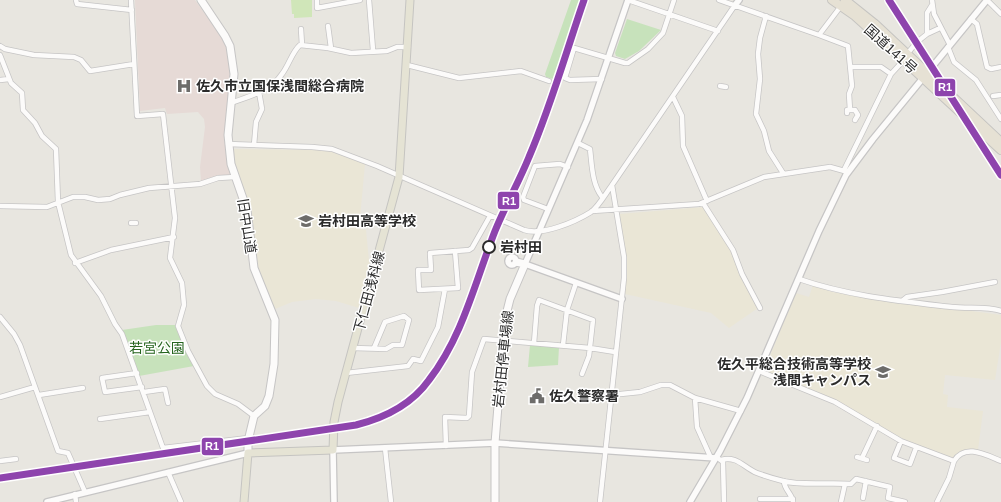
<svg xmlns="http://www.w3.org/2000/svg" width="1001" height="502" viewBox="0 0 1001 502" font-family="Arial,'Noto Sans JP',sans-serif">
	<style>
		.education { fill: #eae6d6 }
		.medical { fill: #e6dad6 }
		.green { fill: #c7e2bb }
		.pitch { fill: #d0e6b9 }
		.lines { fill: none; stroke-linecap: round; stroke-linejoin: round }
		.minor-casing { stroke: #c6c5c5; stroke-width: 6 }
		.tertiary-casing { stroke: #c6c5c5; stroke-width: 8 }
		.secondary-casing { stroke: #c6c5c5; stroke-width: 9 }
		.primary-casing { stroke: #c5c4c1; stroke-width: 9 }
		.trunk-casing { stroke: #c5c4c1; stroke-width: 10 }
		.minor { stroke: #fcfbfa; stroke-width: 4.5 }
		.tertiary { stroke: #fcfbfa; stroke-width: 5.5 }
		.secondary { stroke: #fcfbfa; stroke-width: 7 }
		.primary { stroke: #e5e3d4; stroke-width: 7 }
		.trunk { stroke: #e6e1d4; stroke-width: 8 }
		.rail-1-casing { stroke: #fff; stroke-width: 10 }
		.rail-1 { stroke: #8e44ad; stroke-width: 7 }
		.stop-dot { fill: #fff; stroke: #2b2b2b; stroke-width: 2 }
		.labels { text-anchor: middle; stroke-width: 3; stroke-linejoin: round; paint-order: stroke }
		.street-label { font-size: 14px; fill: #2b2b2b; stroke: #fff }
		.poi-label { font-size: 14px; font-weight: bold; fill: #2b2b2b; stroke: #fff; text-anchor: start }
		.stop-label { font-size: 14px; font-weight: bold; fill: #2b2b2b; stroke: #fff; text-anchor: start }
		.park-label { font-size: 14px; fill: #25641e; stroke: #fff }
		.line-badge { stroke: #fff; stroke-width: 1.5 }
		.badge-label { font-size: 11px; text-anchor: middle; font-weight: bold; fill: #fff }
	</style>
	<rect width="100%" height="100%" fill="#e8e6e0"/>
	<!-- education -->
	<path class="education" d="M233 149 322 150 335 152 365 164 359 229 366 230 370 271 359 308 336 301 316 299 292 302 275 309 263 285 257 264 252 213 247 197 234 163Z
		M703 207 731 250 758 308 729 328 711 313 625 294 626 259 619 214Z
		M813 285 832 292 1001 315V342L995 380 945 375 943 394 948 395 947 407 983 411 978 450 963 451 953 458 912 444 838 402 764 370 796 293 809 297Z"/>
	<!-- medical -->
	<path class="medical" d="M135 0H195L225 42 231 76V175H219L201 181 200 167 205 127 204 119 198 112 167 114 165 108 140 111Z"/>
	<!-- green -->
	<path class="green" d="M571 0H580L553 79 546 77 545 74Z
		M627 19 661 30 639 51 625 59 616 56 615 53Z
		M156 325H176L194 366 139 376 122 330Z
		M530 345 559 347 558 365 528 367Z"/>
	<!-- pitch -->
	<path class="pitch" d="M291 0H312V17L294 18V14H292Z"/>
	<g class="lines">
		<!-- minor casing -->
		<g class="minor-casing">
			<path id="minor" d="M76 0 77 4 132 10
				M131 0 137 116 163 114 175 218 170 258 182 283 184 305 178 326 188 351 207 386 215 394 238 404 254 416
				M317 0V8L360 0
				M369 0 373 50
				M628 0 718 31
				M719 0 819 35 841 6
				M890 0 917 42 907 54
				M932 0 934 14 950 45
				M987 0 1001 14
				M766 16 760 38 758 54 760 79 756 114 764 131 769 151 783 173
				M971 19 977 24 987 67 991 69 1001 67
				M328 26 331 48
				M301 29 302 45
				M927 34V13L932 5
				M819 35 848 46 852 86 849 94 850 110
				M917 42 927 34 940 28
				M0 46 5 49 34 55 74 57 81 60 90 71 134 64
				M948 47 954 62 976 80 1001 119
				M0 55 11 83 22 93 23 110 35 123 42 136 56 149 58 202 71 255 101 296 115 324 122 334 163 448 248 438
				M407 65 459 78 521 71 549 81
				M851 67H881L891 74
				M602 79 570 80 565 78 574 48 625 63H628L648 49 663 33 674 0
				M0 80 9 79
				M720 86 726 87
				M993 96 1001 95
				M673 97 682 116 683 146 707 201
				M231 103C250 96 271 91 282 74 289 65 292 52 300 45L328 48 351 53 387 51 397 47H408
				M847 113V110H855L858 115 855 120
				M578 143 590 149C592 166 592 184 602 197
				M228 144 312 147 332 149 377 166 524 230C542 236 575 222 591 212 599 206 606 193 612 185L735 5
				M254 145 256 122 262 109 259 92
				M844 170 891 74 903 61
				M703 203 733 250 742 274 760 308
				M0 206 47 207 73 197H85L98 200 110 199 120 195 149 188 200 184 218 178 235 177
				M548 209 524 200 523 197 535 166 560 164 568 167
				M592 211 699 204 764 177 830 167 848 172
				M131 223H136
				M455 251 458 288 419 290 418 270H431L430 253 469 250 472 248 490 216
				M75 263 111 250 174 237
				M799 279C848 296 900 301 952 307 967 309 987 306 1001 311
				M902 301 907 297 942 292 995 282
				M0 317 14 334 20 345 58 451 68 453 85 492
				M534 343 537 306 539 300 593 320 589 356 582 374
				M563 345 567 310 576 283
				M353 348 386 349 393 345H402L409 320 404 316 385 322 374 348
				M759 371 835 402 901 441 954 461C965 443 986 455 1001 461
				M137 373 102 378 105 392 142 387
				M346 373 408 366 413 359 421 361 438 327 445 289
				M144 392 165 389 168 403
				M39 395 83 388
				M611 395 640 392 661 385H670L695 398 741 411
				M0 397 35 387
				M695 398 697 427 710 456
				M100 419 150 412
				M901 441 894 458 910 464 916 448
				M446 446 445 417 467 418 469 416 472 372 484 339 590 348 615 352
				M385 448 391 502
				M857 457 867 460
				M862 458 877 426
				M719 459 723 462 724 502
				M721 460C737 455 744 468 757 473 765 476 775 479 783 481 802 486 830 482 851 484L856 479 890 487 888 498 905 502
				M0 461 16 459
				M168 472 181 502
				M784 481C784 489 791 493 793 501
				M75 494 76 502
				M863 498 866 481
				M760 499H793
				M600 502 624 278V257L612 185
				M841 502 845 484
				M937 502 949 478 954 461"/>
		</g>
		<!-- tertiary casing -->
		<g class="tertiary-casing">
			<path id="tertiary" d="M735 5 739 0
				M508 261a4 4 0 1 1 8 0a4 4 0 1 1-8 0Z
				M622 299 525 264 587 120 628 0
				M47 502 248 453
				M334 502 333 450 495 443 716 458
				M690 502 720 451 747 398 819 231 846 175 873 139 987 0"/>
		</g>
		<!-- secondary casing -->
		<g class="secondary-casing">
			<path id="secondary" d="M201 0 225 36 230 46 234 74 228 135 231 164 247 210 254 268 275 320 274 364 269 396 265 406 254 416 248 441V453
				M495 502V443L505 319 510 299 525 264 516 262"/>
		</g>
		<!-- primary casing -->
		<g class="primary-casing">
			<path id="primary" d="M244 502 248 453 333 450 334 422 338 402 399 177 410 0"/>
		</g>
		<!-- trunk casing -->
		<g class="trunk-casing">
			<path id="trunk" d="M832 0 855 16 885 43 1001 150
				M845 0 875 24 1001 142"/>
		</g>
		<!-- minor -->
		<use href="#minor" class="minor"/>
		<!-- tertiary -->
		<use href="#tertiary" class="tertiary"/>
		<!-- secondary -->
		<use href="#secondary" class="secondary"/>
		<!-- primary -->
		<use href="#primary" class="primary"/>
		<!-- trunk -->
		<use href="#trunk" class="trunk"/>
		<!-- rail-1 casing -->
		<g class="rail-1-casing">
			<path id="rail-1" d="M889 0 1001 175
				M0 478 356 425C384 418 412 404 429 380 463 336 475 282 495 231 505 206 519 182 529 157 551 106 566 52 584 0"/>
		</g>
		<!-- rail-1 -->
		<use href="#rail-1" class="rail-1"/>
	</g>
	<!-- icons -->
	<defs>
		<g id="hospital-bare" transform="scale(1.2)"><path d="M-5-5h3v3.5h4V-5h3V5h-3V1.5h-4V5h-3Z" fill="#6d6c6a" stroke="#fff" stroke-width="2.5" paint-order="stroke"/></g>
		<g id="school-bare" transform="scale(1.2)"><path d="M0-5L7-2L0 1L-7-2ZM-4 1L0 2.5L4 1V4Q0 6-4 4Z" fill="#6d6c6a" stroke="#fff" stroke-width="2.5" paint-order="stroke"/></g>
		<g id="civic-bare" transform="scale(1.2)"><path d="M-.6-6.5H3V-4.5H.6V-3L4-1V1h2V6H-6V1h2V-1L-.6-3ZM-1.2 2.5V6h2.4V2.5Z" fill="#6d6c6a" stroke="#fff" stroke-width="2.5" paint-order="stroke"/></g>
	</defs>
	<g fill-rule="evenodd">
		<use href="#hospital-bare" x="184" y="86"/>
		<use href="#school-bare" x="306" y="221"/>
		<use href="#school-bare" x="883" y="372"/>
		<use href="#civic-bare" x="537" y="396"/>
	</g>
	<!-- markers -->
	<circle class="stop-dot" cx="489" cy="247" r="6"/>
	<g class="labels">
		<!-- street labels -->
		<g class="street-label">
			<text transform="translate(891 49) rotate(42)" y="5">国道141号</text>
			<text transform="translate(247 226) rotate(81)" y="5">旧中山道</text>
			<text transform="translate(369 292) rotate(-75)" y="5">下仁田浅科線</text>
			<text transform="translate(503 359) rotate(-84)" y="5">岩村田停車場線</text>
		</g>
		<!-- poi labels -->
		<g class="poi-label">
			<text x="196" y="91">佐久市立国保浅間総合病院</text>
			<text x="318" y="226">岩村田高等学校</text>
			<text x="871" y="369" text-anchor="end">佐久平総合技術高等学校<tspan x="871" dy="16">浅間キャンパス</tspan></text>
			<text x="549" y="401">佐久警察署</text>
		</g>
		<!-- stop labels -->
		<g class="stop-label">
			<text x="500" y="252">岩村田</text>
		</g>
		<!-- park labels -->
		<g class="park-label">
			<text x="157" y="353">若宮公園</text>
		</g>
	</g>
	<g class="line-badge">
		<rect x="934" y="78" width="22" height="19" rx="4" fill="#8e44ad"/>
		<rect x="497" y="191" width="23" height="19" rx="4" fill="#8e44ad"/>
		<rect x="201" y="437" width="23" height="19" rx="4" fill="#8e44ad"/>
	</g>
	<g class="badge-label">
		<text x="945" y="91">R1</text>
		<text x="509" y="205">R1</text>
		<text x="212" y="450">R1</text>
	</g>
</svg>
